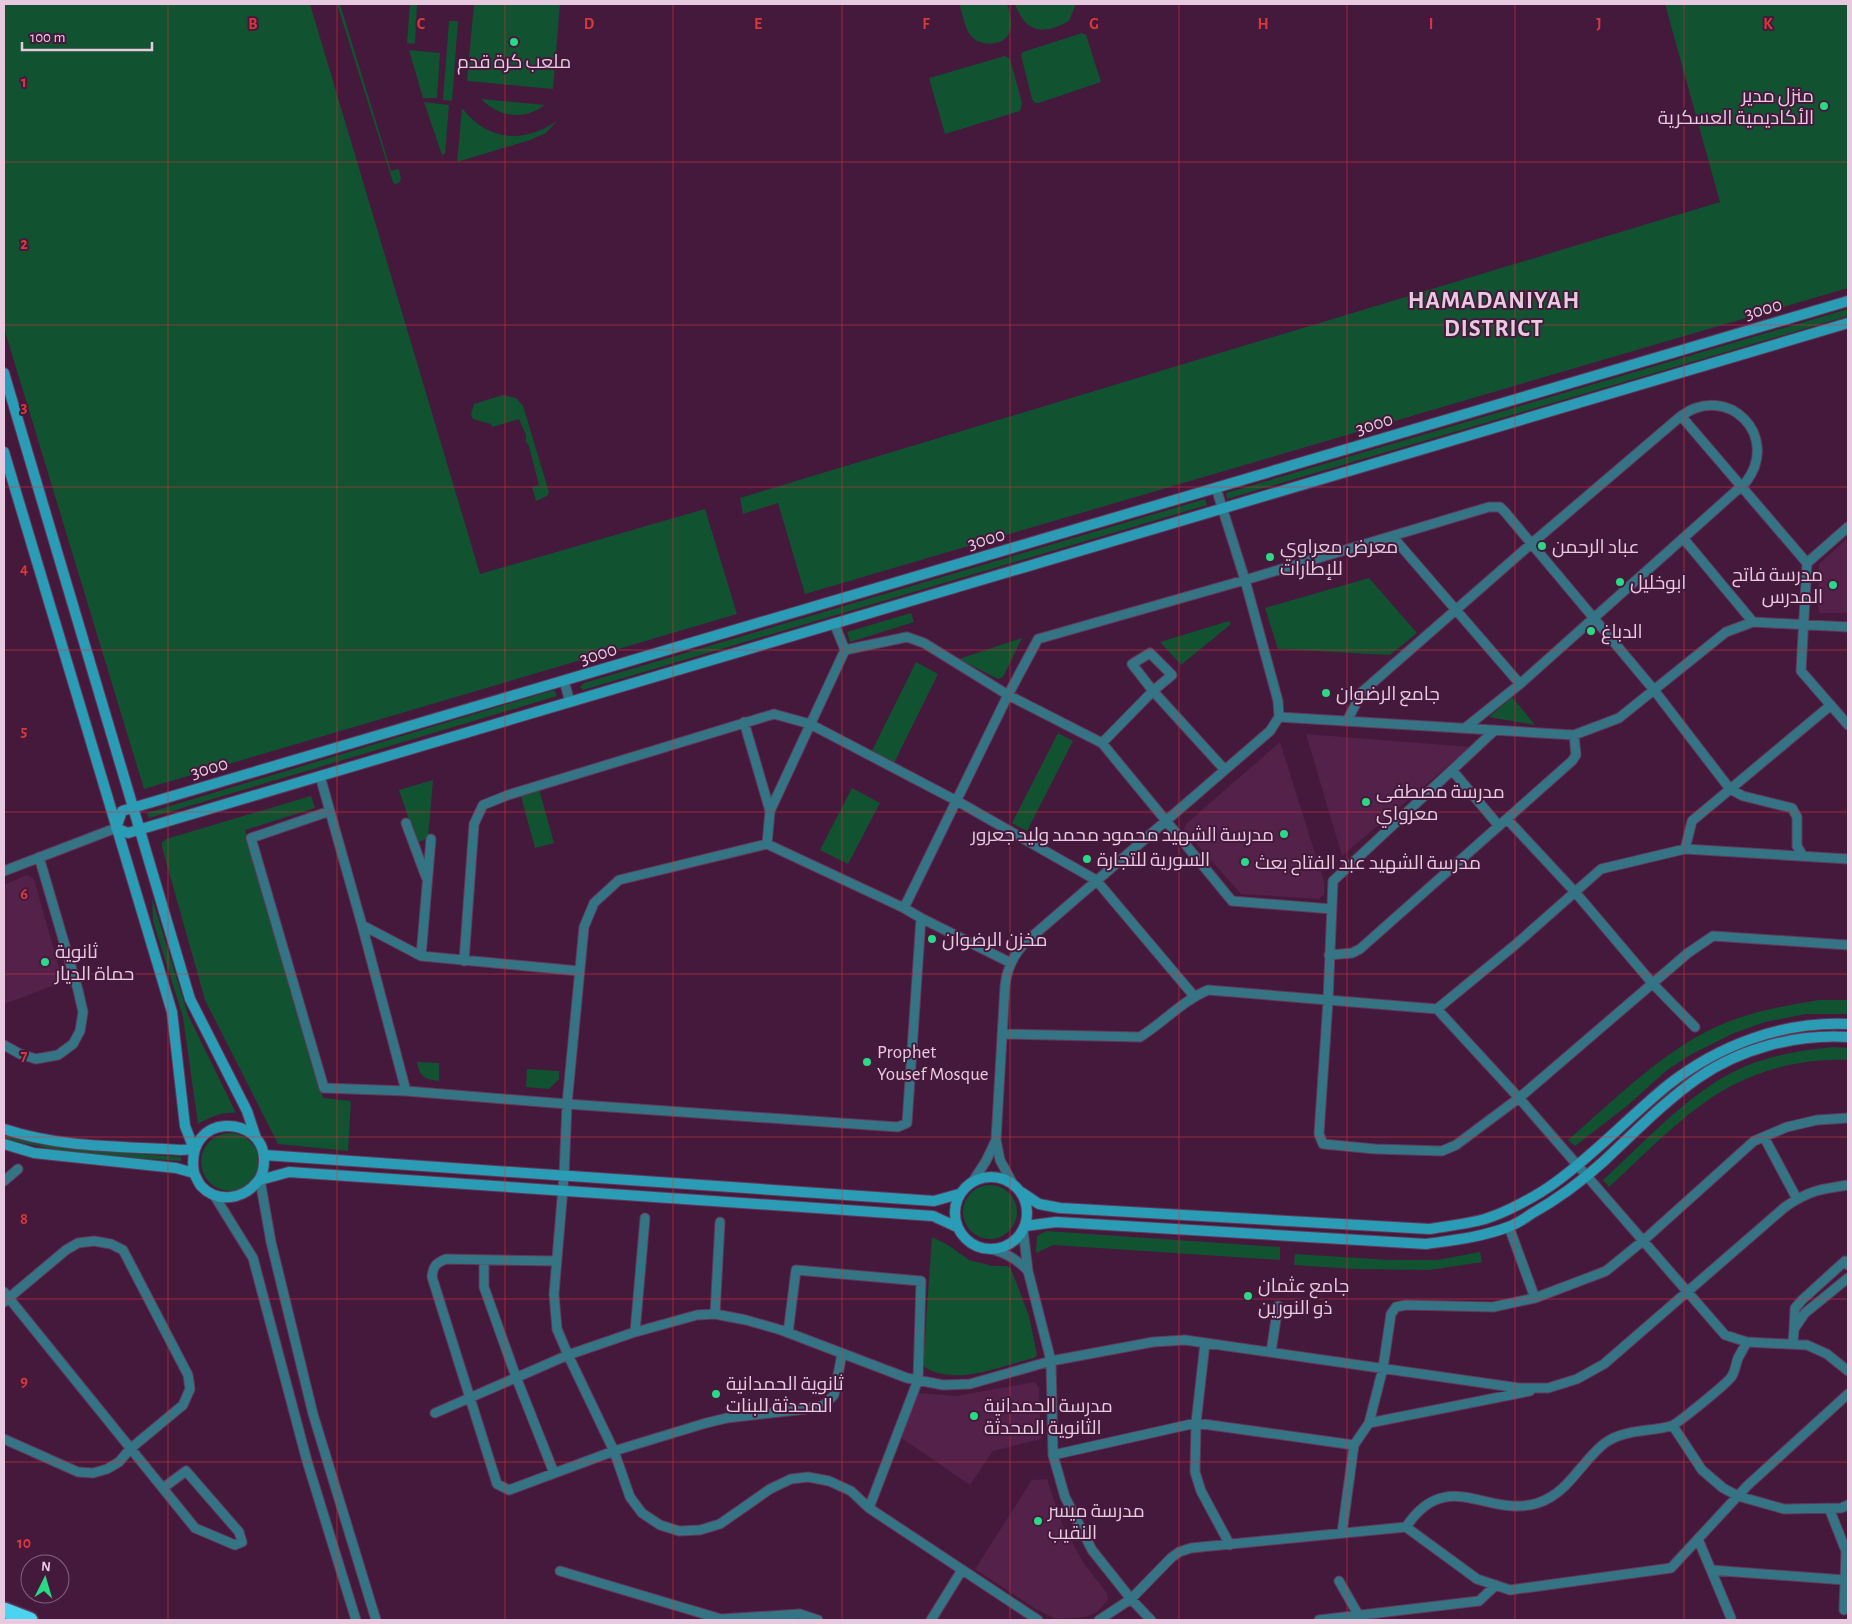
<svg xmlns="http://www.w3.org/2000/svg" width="1852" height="1624" viewBox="0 0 1852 1624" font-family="'Alegreya Sans',Cairo,sans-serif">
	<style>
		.built { fill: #532149 }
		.green { fill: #115231 }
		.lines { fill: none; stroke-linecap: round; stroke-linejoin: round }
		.street-casing { stroke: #623959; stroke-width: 11 }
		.secondary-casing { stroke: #623959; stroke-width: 12 }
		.highway-casing { stroke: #623959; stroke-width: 18 }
		.street { stroke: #357484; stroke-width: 9 }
		.secondary { stroke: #2a9cb5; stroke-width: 10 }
		.highway { stroke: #4dd3f2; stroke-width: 15 }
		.grid { fill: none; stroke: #d8383a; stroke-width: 1; stroke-opacity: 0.55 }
		.poi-dot { fill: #2ad885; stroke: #45193c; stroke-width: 2 }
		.labels { text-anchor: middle; stroke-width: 4; stroke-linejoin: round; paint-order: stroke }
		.poi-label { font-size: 19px; fill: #e7cadf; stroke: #45193c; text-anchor: start }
		.street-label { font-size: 19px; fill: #e7cadf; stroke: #45193c }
		.district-label { font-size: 24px; font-weight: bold; letter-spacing: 1px; fill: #e7cadf; stroke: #45193c }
		.grid-label { font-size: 16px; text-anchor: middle; font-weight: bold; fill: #d8383a; stroke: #45193c; stroke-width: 4; stroke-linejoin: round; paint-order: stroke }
	</style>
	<rect width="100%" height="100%" fill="#45193c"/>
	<!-- built -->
	<path class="built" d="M1848 538V613H1820L1818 607 1819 564Z
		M1306 734 1470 747 1342 856Z
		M1280 742 1324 882V894L1319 899 1241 894 1184 830 1186 824Z
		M27 875 34 879 63 982 4 1004V885Z
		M1035 1382 1039 1388 1041 1439 993 1451 970 1485 900 1437 917 1393 956 1396Z
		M1047 1479 1062 1524 1083 1562 1107 1593 1108 1600 1097 1612 1085 1617 1056 1619 1034 1608 975 1569 1032 1480Z"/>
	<!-- green -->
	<path class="green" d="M4 4H310L480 574 705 509 737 614 144 789 4 328Z
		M337 4H340L391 171 399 169 401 179 399 183 395 184 393 182Z
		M410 4H417L415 44 407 43Z
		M474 4H560L553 89 467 81Z
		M961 4H1007C1010 12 1013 22 1010 31 1005 47 980 47 971 36 965 29 963 15 960 7Z
		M1015 4H1076L1069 21C1043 35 1026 34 1015 4Z
		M1665 4H1848V288L805 594 778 503 743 514 740 498 1720 202Z
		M449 21H458L452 101 443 100Z
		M1082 33 1086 35 1101 82 1039 103H1035L1032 99 1021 55 1023 52Z
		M409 50 440 53 437 98H423Z
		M1005 56 1010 59 1022 103 1020 111 945 134 929 78Z
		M481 99 545 105C523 121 499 117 481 99Z
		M424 102 449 105 445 154 442 155Z
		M462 108C487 141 523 144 557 121L546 133 530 140 457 162Z
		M1848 309V316L1227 499 1226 493Z
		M503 395 516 398 523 406 549 492 547 496 536 501 532 487 539 485 529 446 526 442V435L519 419 492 427 491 424 473 419 471 414 474 404Z
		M1205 499 1207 505 583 690 580 687 584 683Z
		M1369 578 1417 633 1390 655 1278 649 1265 608Z
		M911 613 914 622 850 642 847 632Z
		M1229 621 1231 624 1181 665 1160 642Z
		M1022 638 1003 677 998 679 959 659Z
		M916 662 938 674 894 763 872 751Z
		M554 690 557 696 149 818 147 813Z
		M1512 697 1535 725 1489 717Z
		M1058 733 1073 741 1027 831 1012 823Z
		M433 780 428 838 417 843 399 790Z
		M852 788 880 803 848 864 820 850Z
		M539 789 554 843 535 848 520 793Z
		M311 796 315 808 245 830 323 1098 351 1101 348 1151 278 1144 205 1000 162 847V843L166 839Z
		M152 898 188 1015 236 1113C221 1112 211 1117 198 1124L183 1017 153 921Z
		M1819 1000H1848V1014H1806L1765 1022 1734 1033 1692 1054 1667 1070 1628 1105 1575 1146 1568 1140C1611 1103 1664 1050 1716 1027 1748 1012 1784 1006 1819 1000Z
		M1834 1047 1848 1048V1060C1802 1058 1756 1070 1717 1094 1679 1118 1642 1157 1609 1187L1603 1180C1644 1143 1685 1096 1735 1071 1766 1056 1800 1050 1834 1047Z
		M417 1062 439 1063V1081C424 1079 420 1077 417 1062Z
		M527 1069 559 1071V1079L549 1089 526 1087Z
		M201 1162a29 29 0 1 1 58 0a29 29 0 1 1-58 0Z
		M4 1135 36 1144 72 1149 181 1157V1161C121 1157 62 1155 4 1138Z
		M963 1212a27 27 0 1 1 54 0a27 27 0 1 1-54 0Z
		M1046 1231 1280 1247V1260L1053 1245 1036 1253 1037 1236Z
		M932 1237 948 1245 969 1260 993 1266H1007L1011 1269 1029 1316 1037 1355 1034 1358C1013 1363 984 1374 964 1375 953 1376 930 1374 923 1365Z
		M1480 1252 1482 1262 1430 1270 1355 1269 1294 1265 1295 1254 1390 1260H1437Z"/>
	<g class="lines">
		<!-- street casing -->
		<g class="street-casing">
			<path id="street" d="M1681 416 1807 563 1801 671 1848 725
				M1392 536 1520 684
				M1683 538 1753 622
				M1807 563 1848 527
				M845 650 907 637 924 643 1008 695 1102 743 1232 901 1332 909
				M564 681 570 702
				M1279 717 1574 735 1619 718 1726 632 1753 622 1848 627
				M1347 721 1362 692 1531 544 1681 416C1728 382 1781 436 1746 482L1520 684 1465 728
				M744 722 770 811
				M1494 731 1333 881 1328 1001 1319 1134 1323 1144 1375 1149 1442 1151 1456 1145 1519 1098 1688 953 1713 936 1848 945
				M1102 743 1153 691 1172 675 1150 653 1132 664 1153 691 1225 770
				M1452 770 1499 826
				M320 776 362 925 406 1091
				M330 811 251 838 324 1088 406 1091 567 1104 898 1127 907 1123 921 918
				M1507 819 1575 892 1653 984 1695 1027
				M406 823 426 877
				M767 844 770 811 845 650 834 623
				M1685 849 1692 821 1831 705
				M4 871 116 828
				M904 908 1008 695 1038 639 1245 580 1489 507H1500L1505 512 1654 690 1730 789 1743 796 1792 808 1797 817V846L1803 856
				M362 925 421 956 579 971
				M1329 955 1352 953 1360 949 1572 761 1576 755 1574 735
				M421 956 431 839
				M464 961 474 824 483 805 508 795 774 714 810 724 957 801 1096 880 1194 996
				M1011 963 921 918 904 908 767 844 619 880 594 903 584 927 567 1104 564 1176 554 1294 557 1329 568 1355 614 1451 630 1497 642 1513 660 1525 679 1531 700 1530 720 1524 770 1489 791 1479 808 1477 829 1481 851 1491 869 1508 1038 1620
				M1437 1009 1515 945 1601 869 1685 849 1848 859
				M1002 1034 1140 1037C1164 1022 1182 1001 1208 990L1437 1009 1519 1098 1725 1335 1747 1342 1807 1345 1827 1354 1848 1371
				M4 1045 20 1054 36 1059 58 1055 73 1044 80 1031 83 1012 78 990 39 857
				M1764 1137 1797 1199
				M260 1180 271 1242 313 1414 376 1620
				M4 1181 18 1169
				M973 1181 986 1161 996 1140
				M1013 1184 1000 1160 996 1140 1005 986C1007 967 1014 953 1028 940L1270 731 1279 717 1278 701 1245 580 1216 488
				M214 1195 253 1258 307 1461 356 1620
				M1509 1227 1535 1298
				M1023 1230 1028 1271 1051 1361 1053 1455 1065 1497 1092 1550 1131 1599 1151 1620
				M991 1249C1006 1253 1017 1259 1027 1270
				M484 1260V1287L516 1377 554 1473
				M556 1261 446 1259C436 1263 433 1266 432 1277L497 1484 509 1490 614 1451 706 1423 727 1418 806 1409 824 1405 834 1395 842 1354
				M4 1292 195 1528 235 1545 242 1542 239 1532 186 1471 163 1488
				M4 1302 66 1250 78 1243 94 1241 111 1244 123 1250 188 1375 190 1389 183 1405 130 1449 119 1462 107 1469 93 1473 78 1472 4 1439
				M715 1314 720 1222
				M1794 1329 1795 1308 1802 1300 1845 1261 1848 1265
				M635 1332 645 1218
				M788 1333 796 1270 921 1281 918 1380 869 1508
				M1205 1343 1196 1423 1195 1472 1201 1491 1230 1545
				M1793 1343 1794 1329 1805 1313 1848 1278
				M1271 1352 1278 1306
				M435 1413 568 1355 632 1333 697 1315 715 1314 746 1320 781 1330 907 1378 943 1385 970 1384 1051 1361 1153 1342 1185 1340 1519 1388H1548L1577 1379 1604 1364 1785 1207C1808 1191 1820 1189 1848 1185
				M1369 1423 1530 1391
				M1673 1426 1702 1470 1723 1488 1738 1496 1784 1509 1841 1508 1848 1505
				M1053 1455 1196 1423 1354 1445
				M1829 1508 1846 1551 1844 1610
				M1406 1527 1477 1579 1510 1590 1671 1568 1747 1486 1848 1394
				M1342 1533 1354 1445 1369 1423 1383 1368 1391 1314 1396 1307 1406 1305 1493 1307 1535 1298 1606 1271 1644 1240 1754 1141 1787 1127 1817 1120 1848 1118
				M1698 1539 1731 1618
				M1711 1570 1845 1580
				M560 1571 721 1619 800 1614 818 1620
				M1339 1581 1359 1616V1620
				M931 1620 962 1570
				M1099 1620 1131 1599 1171 1558 1179 1552 1191 1548 1406 1527C1447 1465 1488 1519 1538 1503 1569 1493 1582 1460 1605 1443 1624 1429 1649 1432 1671 1426 1676 1425 1729 1382 1732 1376 1735 1371 1736 1364 1738 1358 1741 1353 1744 1347 1747 1342
				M1319 1620 1479 1601 1496 1585"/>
		</g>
		<!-- secondary casing -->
		<g class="secondary-casing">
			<path id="secondary" d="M1848 301 122 811 116 828 128 833 1848 323
				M4 373 190 999 247 1111 256 1138
				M4 452 172 1012 185 1126 194 1149 181 1150C122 1146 60 1148 4 1129
				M4 1144 34 1153 176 1168 194 1173C196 1177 198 1182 201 1186 218 1204 244 1199 258 1181 263 1175 264 1167 264 1160 264 1114 184 1111 194 1173
				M264 1155 934 1201 959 1194
				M955 1213a36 36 0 1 1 72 0a36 36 0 1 1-72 0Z
				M260 1180 289 1172 933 1216 957 1227
				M1021 1192 1039 1204 1060 1208 1429 1229C1448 1226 1467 1224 1485 1219 1507 1212 1537 1196 1556 1182 1596 1153 1630 1116 1668 1085 1719 1045 1783 1021 1848 1024
				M1025 1226 1056 1222 1426 1244C1454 1240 1482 1237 1508 1227 1516 1224 1524 1219 1531 1214 1558 1199 1581 1182 1604 1161 1634 1133 1664 1102 1698 1078 1741 1048 1796 1034 1848 1037"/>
		</g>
		<!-- highway casing -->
		<g class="highway-casing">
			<path id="highway" d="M4 1610 30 1620"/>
		</g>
		<!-- street -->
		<use href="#street" class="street"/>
		<!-- secondary -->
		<use href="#secondary" class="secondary"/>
		<!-- highway -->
		<use href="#highway" class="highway"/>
	</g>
	<!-- grid -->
	<path class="grid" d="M168 4V1620M337 4V1620M505 4V1620M673 4V1620M842 4V1620M1010 4V1620M1179 4V1620M1347 4V1620M1515 4V1620M1684 4V1620M4 162H1848M4 325H1848M4 487H1848M4 650H1848M4 812H1848M4 974H1848M4 1137H1848M4 1299H1848M4 1462H1848"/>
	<!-- markers -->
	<g class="poi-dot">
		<circle cx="514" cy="42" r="5"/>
		<circle cx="1824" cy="106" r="5"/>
		<circle cx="1542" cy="546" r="5"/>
		<circle cx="1270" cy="557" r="5"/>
		<circle cx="1620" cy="582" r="5"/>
		<circle cx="1833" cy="585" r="5"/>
		<circle cx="1591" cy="631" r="5"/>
		<circle cx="1326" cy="693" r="5"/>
		<circle cx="1366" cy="802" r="5"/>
		<circle cx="1284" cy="834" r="5"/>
		<circle cx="1087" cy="859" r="5"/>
		<circle cx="1245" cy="862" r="5"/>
		<circle cx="932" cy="939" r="5"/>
		<circle cx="45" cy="962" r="5"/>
		<circle cx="867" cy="1062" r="5"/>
		<circle cx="1248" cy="1296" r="5"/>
		<circle cx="716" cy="1394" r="5"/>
		<circle cx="974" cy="1416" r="5"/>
		<circle cx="1038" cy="1521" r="5"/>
	</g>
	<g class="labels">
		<!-- poi labels -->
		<g class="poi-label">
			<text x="514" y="68" text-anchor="middle">ملعب كرة قدم</text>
			<text x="1814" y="102" text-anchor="end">منزل مدير<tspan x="1814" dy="22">الأكاديمية العسكرية</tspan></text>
			<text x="1280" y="553">معرض معراوي<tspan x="1280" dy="22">للإطارات</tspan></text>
			<text x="1552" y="553">عباد الرحمن</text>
			<text x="1823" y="581" text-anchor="end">مدرسة فاتح<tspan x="1823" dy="22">المدرس</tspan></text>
			<text x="1630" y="589">ابوخليل</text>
			<text x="1601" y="638">الدباغ</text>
			<text x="1336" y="700">جامع الرضوان</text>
			<text x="1376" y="798">مدرسة مصطفى<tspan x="1376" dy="22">معرواي</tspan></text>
			<text x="1274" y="841" text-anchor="end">مدرسة الشهيد محمود محمد وليد جعرور</text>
			<text x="1097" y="866">السورية للتجارة</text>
			<text x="1255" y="869">مدرسة الشهيد عبد الفتاح بعث</text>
			<text x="942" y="946">مخزن الرضوان</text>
			<text x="55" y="958">ثانوية<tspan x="55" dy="22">حماة الديار</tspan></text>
			<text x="877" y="1058">Prophet<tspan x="877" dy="22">Yousef Mosque</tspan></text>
			<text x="1258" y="1292">جامع عثمان<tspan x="1258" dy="22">ذو النورين</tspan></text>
			<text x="726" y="1390">ثانوية الحمدانية<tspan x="726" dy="22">المحدثة للبنات</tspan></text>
			<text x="984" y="1412">مدرسة الحمدانية<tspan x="984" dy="22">الثانوية المحدثة</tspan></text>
			<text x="1048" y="1517">مدرسة ميسر<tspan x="1048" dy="22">النقيب</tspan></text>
		</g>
		<!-- street labels -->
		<g class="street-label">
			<text transform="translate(1763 308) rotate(-16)" y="7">3000</text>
			<text transform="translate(1374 423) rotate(-17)" y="7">3000</text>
			<text transform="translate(986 538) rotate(-16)" y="7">3000</text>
			<text transform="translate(598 653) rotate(-17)" y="7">3000</text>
			<text transform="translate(209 767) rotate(-16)" y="7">3000</text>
		</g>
		<!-- district labels -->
		<g class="district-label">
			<text x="1494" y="308">HAMADANIYAH<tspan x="1494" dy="28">DISTRICT</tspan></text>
		</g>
	</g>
	<g class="grid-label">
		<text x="253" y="29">B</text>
		<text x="421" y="29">C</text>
		<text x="589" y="29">D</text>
		<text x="758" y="29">E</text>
		<text x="926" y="29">F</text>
		<text x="1094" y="29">G</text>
		<text x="1263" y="29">H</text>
		<text x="1431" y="29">I</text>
		<text x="1599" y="29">J</text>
		<text x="1768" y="29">K</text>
		<text x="24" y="87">1</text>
		<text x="24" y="249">2</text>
		<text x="24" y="412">3</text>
		<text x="24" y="574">4</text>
		<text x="24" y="736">5</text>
		<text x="24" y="899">6</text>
		<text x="24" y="1061">7</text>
		<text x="24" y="1224">8</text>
		<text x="24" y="1386">9</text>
		<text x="24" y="1548">10</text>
	</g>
	<!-- border -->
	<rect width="1852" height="1624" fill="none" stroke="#e7cadf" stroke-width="10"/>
	<!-- north arrow -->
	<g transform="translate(45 1579) rotate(5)"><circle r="24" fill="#45193c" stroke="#86607d"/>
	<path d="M0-4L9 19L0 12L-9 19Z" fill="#2ad885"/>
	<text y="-8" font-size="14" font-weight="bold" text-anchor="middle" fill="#e7cadf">N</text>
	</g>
	<!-- scale -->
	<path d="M22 42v8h130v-8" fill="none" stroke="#e7cadf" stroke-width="2.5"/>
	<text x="30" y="42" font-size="15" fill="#e7cadf" stroke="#45193c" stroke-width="4" paint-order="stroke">100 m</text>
</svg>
